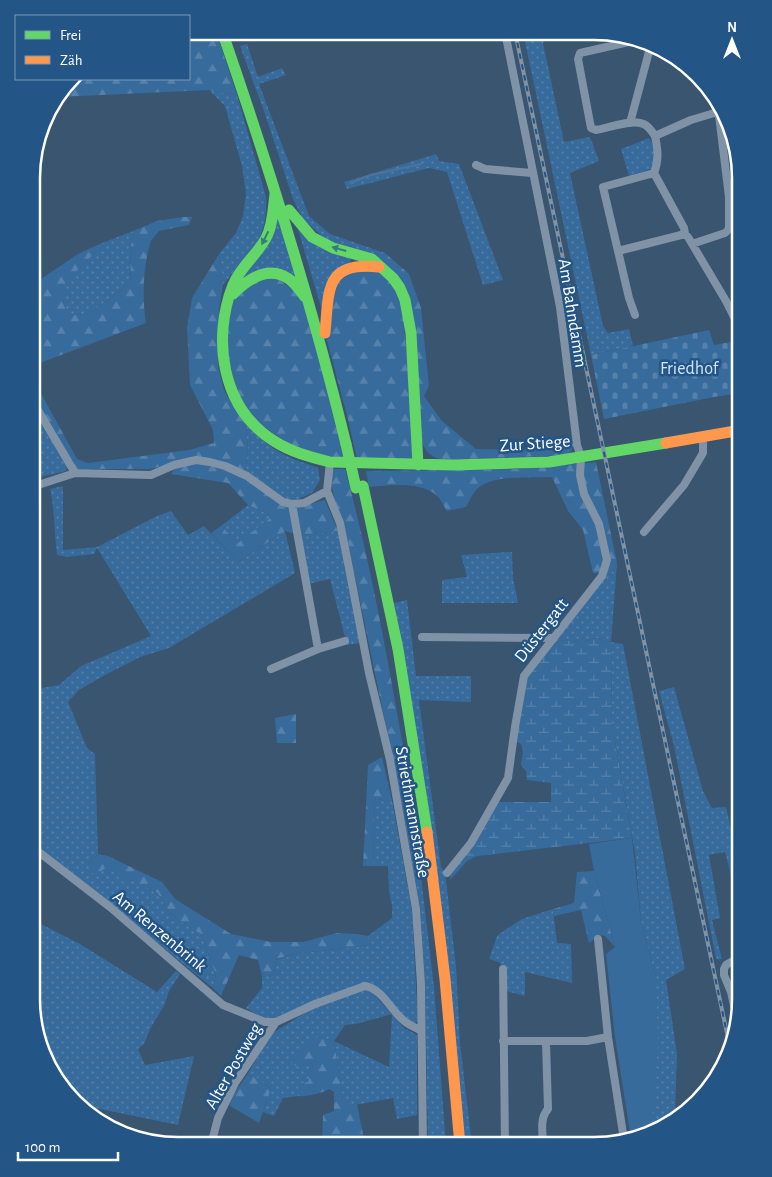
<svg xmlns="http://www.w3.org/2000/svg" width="772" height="1177" viewBox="0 0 772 1177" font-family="'Alegreya Sans',sans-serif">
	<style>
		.grass { fill: url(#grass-dots); fill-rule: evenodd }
		.forest { fill: url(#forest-firs) }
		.wetland { fill: url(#wetland-marsh) }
		.cemetery { fill: url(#cemetery-stones) }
		.garden { fill: #376b9c }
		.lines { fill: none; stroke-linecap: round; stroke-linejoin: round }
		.stream { stroke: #517294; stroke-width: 2 }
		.street { stroke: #8092a6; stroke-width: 8 }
		.fast { stroke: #63d668; stroke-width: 11 }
		.slow { stroke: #ff974d; stroke-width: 11 }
		.rail-casing { stroke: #8092a4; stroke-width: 4 }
		.rail { stroke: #235586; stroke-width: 2; stroke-dasharray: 5.5; stroke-linecap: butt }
		.fast-bridge { stroke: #63d668; stroke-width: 11 }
		.oneway { fill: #367c7d }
		.labels { text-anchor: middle; stroke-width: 5; stroke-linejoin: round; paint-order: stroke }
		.street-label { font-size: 18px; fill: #fff; stroke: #235586 }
		.park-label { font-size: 18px; fill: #d1e5f7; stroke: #235586 }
		.rim { fill: none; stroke: #fff; stroke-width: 2.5 }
	</style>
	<defs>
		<pattern id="grass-dots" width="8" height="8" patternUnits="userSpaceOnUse" patternTransform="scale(1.25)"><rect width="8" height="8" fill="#376b9c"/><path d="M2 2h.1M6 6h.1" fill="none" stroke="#5581ab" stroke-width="1.8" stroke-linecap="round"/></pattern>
		<pattern id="forest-firs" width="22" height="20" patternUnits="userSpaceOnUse" patternTransform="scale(1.25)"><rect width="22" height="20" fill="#376b9c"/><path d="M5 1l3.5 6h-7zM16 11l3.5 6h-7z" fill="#5581ab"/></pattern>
		<pattern id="wetland-marsh" width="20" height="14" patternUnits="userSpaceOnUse" patternTransform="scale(1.25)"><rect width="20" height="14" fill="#376b9c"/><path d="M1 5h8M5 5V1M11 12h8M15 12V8" fill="none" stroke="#5581ab"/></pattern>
		<pattern id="cemetery-stones" width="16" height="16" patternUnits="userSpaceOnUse" patternTransform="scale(1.25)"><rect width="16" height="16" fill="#376b9c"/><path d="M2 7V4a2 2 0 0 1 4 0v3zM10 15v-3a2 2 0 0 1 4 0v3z" fill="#5581ab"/></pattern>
	</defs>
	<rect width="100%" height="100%" fill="#395570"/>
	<!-- grass -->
	<path class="grass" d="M523 32H565L546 37 543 43 564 142 590 137 599 161 570 173 603 326 608 333 629 329 633 346 591 355Z
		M247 44 258 77 282 68 286 75 259 84 309 216 330 234 385 253 380 260 326 240 303 219 293 199 265 114 240 46Z
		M209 90 237 95 266 197C268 243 248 252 223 285L219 254 236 233 243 216 246 194 242 166 225 106Z
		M649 138C657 150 655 155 653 168L629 176 621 149Z
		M436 154 439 161 459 164 503 280 483 285 447 172 429 168 347 189 344 182Z
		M276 210 299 284 240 278Z
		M297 226 352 258 323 314Z
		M133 231 130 254 131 283 87 315 67 314C66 309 63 303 63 298 64 279 88 259 101 247L97 245Z
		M32 404 67 467 66 471 32 479Z
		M246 424C259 438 273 450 291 458 300 462 309 464 318 468L320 480 312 493 296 500 284 499 245 473 248 450Z
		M63 486V550L97 547 157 516 171 511 188 535 204 526 238 562 285 531 295 573 169 648 140 657 105 675 79 690 68 702 87 748 95 754 98 854 90 862 105 867 158 893 167 910 180 921 201 934 216 974 213 988 32 841V702L42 688 59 685 81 666 151 636 97 548 94 554 67 557 57 555C54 533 55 511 50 489Z
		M248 505 273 516 238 544 221 526Z
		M338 531 361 643 347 645 330 579 308 584 300 535Z
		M512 552 513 578 518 603H442V580L467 577 461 555Z
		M617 563 611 642 623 644 685 969 666 980 677 1054 675 1114 651 1133 656 978 641 922 635 853 612 724 611 642 597 638 583 642 557 640 604 579 606 574H611Z
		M407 600 416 676H471V702L419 700 441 867 445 872 456 966 460 1043 472 1145H465L394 603Z
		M674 687 703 791 712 808 726 807 736 851 740 860V899L737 898 725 852 709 855 720 918 712 920 722 959H719L721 962 716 958 674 746 659 691Z
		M411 792 434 987 446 1145H428L425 983 420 907 400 794Z
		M375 797 393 805 412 911 418 1021 415 1023 408 1021 375 985 367 983 276 1019H265L246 1008 262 988V977L274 974 276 960 295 954 368 945V936L392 918V906L389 891 388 866H373Z
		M553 909 557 943 571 944 572 983 525 972V996L506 991 505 969 499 962 489 959 497 936 505 930 522 919Z
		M31 919 80 944 157 992 176 971 180 974 169 991 164 1006 151 1027 144 1044 138 1049 145 1065 194 1056 178 1125 95 1108H83L43 1055 31 999Z
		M365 988 370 990 404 1028 417 1035V1115L397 1119 393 1098 344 1107 334 1041 318 1037 308 1062 313 1065 308 1083 298 1084V1096L283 1098 274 1116 263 1112 271 1089 257 1078 247 1075 271 1034 315 1007ZM392 1014 389 1067 334 1041 345 1025 356 1024Z"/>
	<!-- forest -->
	<path class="forest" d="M189 31H216L237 95 209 90 58 97 72 79H189Z
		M183 217H192L189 225 159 231C156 235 151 239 150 244 143 268 142 299 146 323L32 366V285L78 254 97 245 102 247C88 259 65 279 63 298 63 303 66 309 68 314L87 315 131 283 130 254 133 231 157 221Z
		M385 253 409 274 421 308 429 386 424 396 442 421 476 449 522 450 574 443 571 452 567 455 443 460C432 457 426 453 422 442L413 320 380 260Z
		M219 254 223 285 219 309 218 367 224 390 232 404 246 424 248 450 245 476 299 507 325 500 338 531 300 535 285 531 238 562 211 533 221 526 238 543 273 516 248 505 228 483 171 474 180 461 151 469H77L54 443 32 404V377L77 459 88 463 189 450 214 443 213 430 190 385 187 328 192 298Z
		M370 266 400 288 418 465 358 464 348 419 325 333 334 278Z
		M270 273 309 302 350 464 311 460 242 411 222 333 239 287Z
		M596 462 617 563 611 574 593 573 583 530 568 511 552 477C533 478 490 474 476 490 472 495 469 501 466 507L447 511C444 507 442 501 438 497 424 481 388 485 369 487L366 471 520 469Z
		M332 469H345C374 575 392 684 411 792L400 794 344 524C337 505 329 489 332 469Z
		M296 714V743H277L275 718Z
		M382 757 393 805 375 797 373 866H363L368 765Z
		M98 854 108 856 162 882 175 899 231 934 271 942H303L337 933 357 934 368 936V945L295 954 276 959 274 974 262 977 258 960 239 955 221 996 213 988 216 974 201 934 180 921 167 910 158 893 105 868 99 873H89L90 862Z
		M594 871 615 947 605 936 599 935 589 943 581 910 554 916 553 909 574 903 577 872Z
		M318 1037 334 1041 344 1106 357 1104 364 1139 322 1145 323 1115 334 1111V1092L329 1089C323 1093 306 1097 298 1096V1084L308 1082 313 1065 308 1062 301 1067 292 1065V1056Z
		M247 1075 257 1078 271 1089 259 1123 230 1106 231 1098Z"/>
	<!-- wetland -->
	<path class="wetland" d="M597 638 611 642 612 724 632 838 477 856 467 861 450 880 451 872 498 802H551V783L527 780 526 771 521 765 523 751 521 744 515 741 526 680 557 640 583 642Z"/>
	<!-- cemetery -->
	<path class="cemetery" d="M709 330 714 345 741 340V393L714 397 604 419 591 355Z"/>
	<!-- garden -->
	<path class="garden" d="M632 838 641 922 656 978 658 1046 651 1133 631 1138 615 1037 606 954 615 947 594 871 589 844Z"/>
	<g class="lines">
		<!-- stream -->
		<path class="stream" d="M350 183 371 175 421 164"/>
		<!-- street -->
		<path class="street" d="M633 41 580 53 578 59 591 128 596 130C607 128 630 120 640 123 647 124 651 130 655 136
			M721 111 691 120 655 136C658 150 659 160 654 173L684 228 685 234 688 237 726 301 741 331
			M630 123 650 48
			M476 165 485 169 532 173
			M654 173 603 187 618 251 685 234
			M692 244 725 233 729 229V197L718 107
			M618 251 629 298 635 315
			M32 400 75 473
			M330 462 327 491 340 523 349 568 369 673 390 760 416 909 421 984 423 1145
			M32 487 75 473 151 475 174 465 196 460 210 462 225 466 247 476 283 502 292 504 304 503 327 491
			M292 504 318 649
			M644 532 684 485 703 453V437
			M422 637 554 638
			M271 669 318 649 345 641
			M31 846 110 907 223 1005 265 1022H276
			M447 873 471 843 508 778 515 727 524 676 602 576 607 560 599 524 584 494 580 475 581 457 577 445 560 307 505 32
			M598 939 608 1037 624 1140
			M503 969 505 1145
			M737 1019 731 992 724 975V969L726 965 731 962 740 960
			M503 1041H587L608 1037
			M211 1145 218 1118 235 1083 276 1022 315 1004 365 986C384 989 392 1014 407 1023 411 1026 417 1028 421 1031
			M543 1146C543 1133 539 1119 548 1109L546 1042"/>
		<!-- fast -->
		<path class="fast" d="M222 31C269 167 312 304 346 444
			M275 194C273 209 273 225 266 238 257 255 240 267 233 285 212 338 221 408 274 441 291 452 310 457 330 462
			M289 210 312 237 333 248 372 259 393 278 400 288 405 300 411 333 418 465
			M233 294C248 279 269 265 289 279 296 284 300 291 305 297
			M330 462 454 465 549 462 666 443
			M363 486 398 649 427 832"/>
		<!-- slow -->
		<path class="slow" d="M325 333C329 289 325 261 379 267
			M666 443 741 430
			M427 832 445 979 460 1145"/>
		<!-- rail casing -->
		<g class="rail-casing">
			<path id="rail" d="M515 32 729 1043"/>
		</g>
		<!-- rail -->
		<use href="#rail" class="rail"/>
		<!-- fast-bridge -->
		<path class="fast-bridge" d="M346 444 356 488"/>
	</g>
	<!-- one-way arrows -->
	<defs><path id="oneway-solid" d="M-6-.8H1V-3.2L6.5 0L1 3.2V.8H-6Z" transform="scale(1.25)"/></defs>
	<g class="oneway">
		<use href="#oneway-solid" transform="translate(265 238) rotate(116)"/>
		<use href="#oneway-solid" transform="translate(339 249) rotate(-164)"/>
	</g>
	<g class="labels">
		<!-- street labels -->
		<g class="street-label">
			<text transform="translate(573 313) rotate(81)" y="6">Am Bahndamm</text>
			<text transform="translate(535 443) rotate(-4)" y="6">Zur Stiege</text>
			<text transform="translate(541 630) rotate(-52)" y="6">Düstergatt</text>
			<text transform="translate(413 812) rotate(80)" y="6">Striethmannstraße</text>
			<text transform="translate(160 931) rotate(40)" y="6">Am Renzenbrink</text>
			<text transform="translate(233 1066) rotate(-60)" y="6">Alter Postweg</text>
		</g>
		<!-- park labels -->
		<g class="park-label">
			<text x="689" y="374">Friedhof</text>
		</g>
	</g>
	<!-- crop -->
	<path d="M0 0H772V1177H0ZM178 40H594A138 138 0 0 1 732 178V999A138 138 0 0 1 594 1137H178A138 138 0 0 1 40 999V178A138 138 0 0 1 178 40Z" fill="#235586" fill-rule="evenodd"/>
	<path class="rim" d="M178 40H594A138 138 0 0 1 732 178V999A138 138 0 0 1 594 1137H178A138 138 0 0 1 40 999V178A138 138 0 0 1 178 40Z"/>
	<!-- legend -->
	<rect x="15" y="15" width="175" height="65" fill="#235586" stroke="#7b99b6"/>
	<rect x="25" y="31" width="25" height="8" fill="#63d668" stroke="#7b99b6"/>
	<text x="60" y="40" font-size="15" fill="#ffffff">Frei</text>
	<rect x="25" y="56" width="25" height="8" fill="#ff974d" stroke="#7b99b6"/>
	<text x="60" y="65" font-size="15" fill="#ffffff">Zäh</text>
	<!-- north arrow -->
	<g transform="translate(732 40)" stroke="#235586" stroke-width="4" paint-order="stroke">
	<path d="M0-4L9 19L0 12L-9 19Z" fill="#ffffff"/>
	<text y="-8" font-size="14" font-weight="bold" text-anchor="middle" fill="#ffffff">N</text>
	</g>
	<!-- scale -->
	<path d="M18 1152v8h100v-8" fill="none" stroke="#ffffff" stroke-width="2.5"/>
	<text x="25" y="1152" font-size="15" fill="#ffffff" stroke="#235586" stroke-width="4" paint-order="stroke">100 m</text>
</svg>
